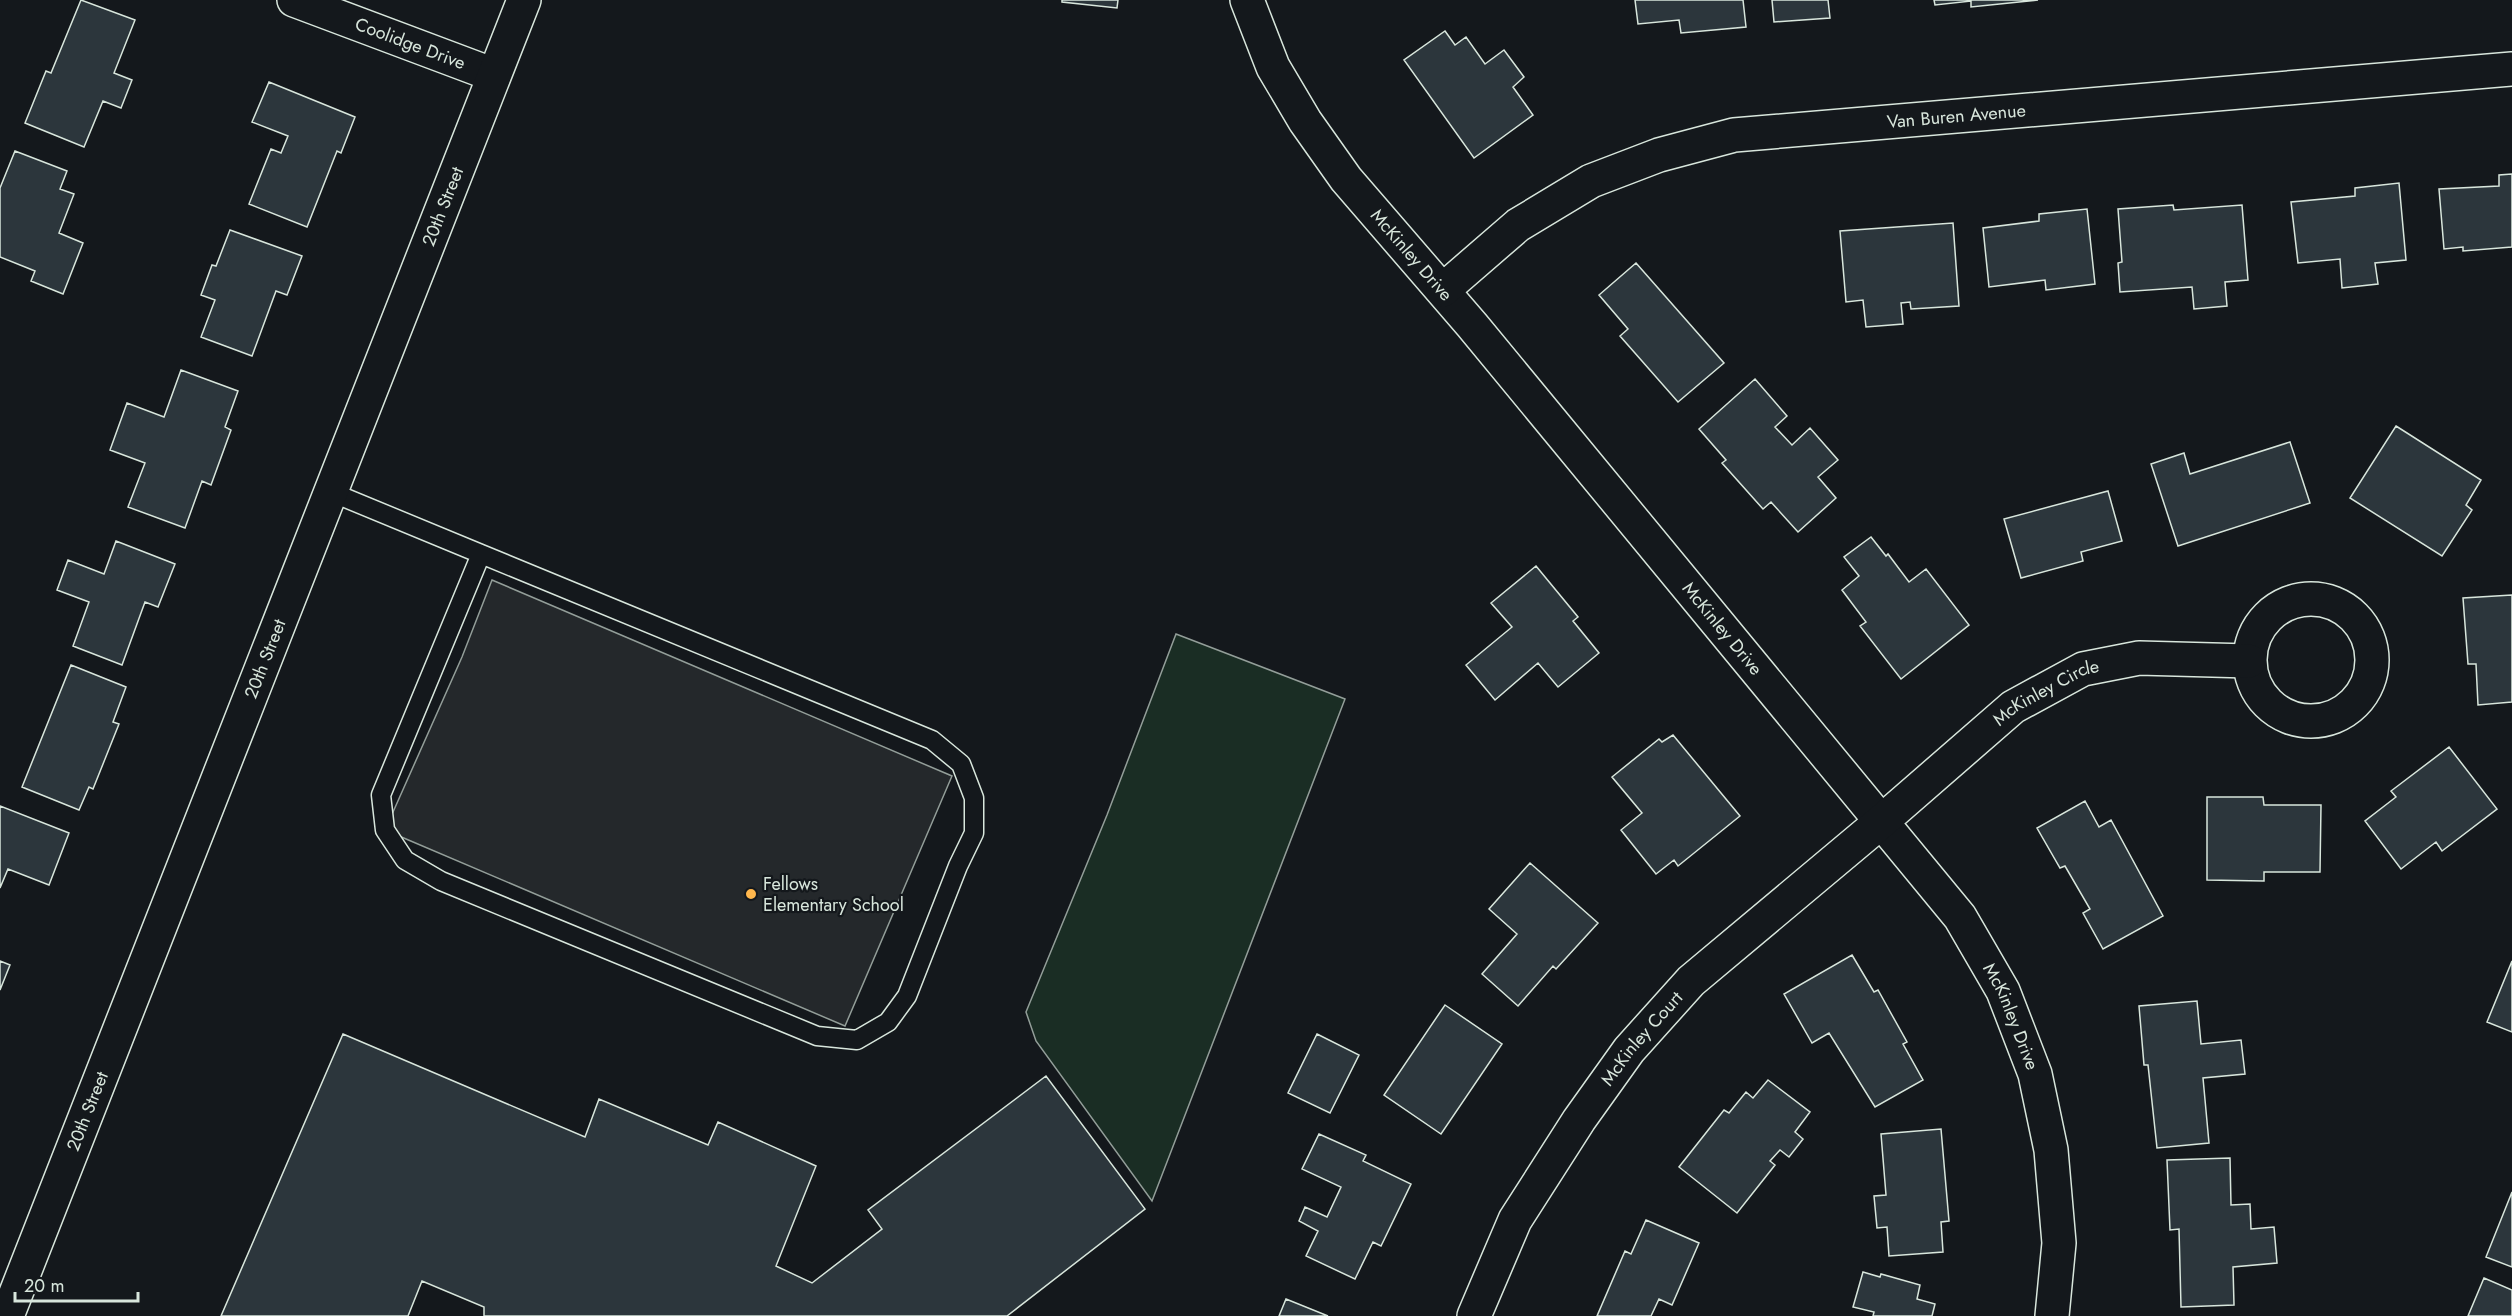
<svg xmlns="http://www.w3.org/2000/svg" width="2512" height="1316" viewBox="0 0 2512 1316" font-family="Jost,sans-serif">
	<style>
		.green { fill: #1a2d24; stroke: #939e99; stroke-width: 1.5 }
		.parking { fill: #24282b; stroke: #939e99; stroke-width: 1.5 }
		.building { fill: #2c363c; stroke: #d8e6dc; stroke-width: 1.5 }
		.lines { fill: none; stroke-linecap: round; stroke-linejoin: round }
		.lane-casing { stroke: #d8e6dc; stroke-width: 21 }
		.street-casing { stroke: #d8e6dc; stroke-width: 36 }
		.secondary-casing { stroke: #d8e6dc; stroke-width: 36 }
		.lane { stroke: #14181c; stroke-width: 18 }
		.street { stroke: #14181c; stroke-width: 33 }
		.secondary { stroke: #14181c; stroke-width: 33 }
		.poi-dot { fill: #ffb74d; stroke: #14181c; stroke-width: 2 }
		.labels { text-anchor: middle; stroke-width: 4.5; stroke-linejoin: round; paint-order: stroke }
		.street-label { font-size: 18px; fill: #d8e6dc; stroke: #14181c }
		.poi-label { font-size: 18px; fill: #d8e6dc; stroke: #14181c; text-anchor: start }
	</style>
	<rect width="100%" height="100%" fill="#14181c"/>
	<!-- green -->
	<path class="green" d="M1176 634 1345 699 1152 1201 1036 1041 1026 1012 1107 815Z"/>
	<!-- parking -->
	<path class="parking" d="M492 580 952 776 845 1026 385 830 462 657Z"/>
	<!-- building -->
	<path class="building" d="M81 0 135 20 114 73 132 80 121 108 103 101 84 147 25 123 46 71 51 73Z
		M1062 0H1118L1117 8 1062 2Z
		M1635 0H1743L1746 27 1681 33 1679 20 1638 24Z
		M1772 0H1828L1830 18 1774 22Z
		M1934 0H2038L1971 7V1L1935 5Z
		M1445 31 1455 45 1466 37 1485 64 1504 50 1524 77 1513 87 1533 115 1474 158 1404 60Z
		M269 82 355 117 341 153 337 151 307 227 249 204 271 149 281 153 288 136 252 122Z
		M15 151 67 171 60 189 74 194 59 233 83 243 63 294 31 281 35 271 0 257V188Z
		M2512 174V247L2463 251V247L2444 249 2439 189 2499 186V175Z
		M2399 183 2406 260 2375 263 2378 284 2342 288 2340 259 2298 263 2291 202 2355 196V188Z
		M2173 205 2174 210 2242 205 2248 280 2225 282 2227 306 2194 309 2192 287 2120 292 2118 263 2122 262 2118 209Z
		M2087 209 2095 284 2046 290 2045 280 1989 287 1983 228 2039 221V214Z
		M1953 223 1959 306 1911 309 1910 302 1901 303 1903 324 1866 327 1863 300 1846 302 1840 231Z
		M230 230 302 256 287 295 276 291 252 356 201 337 215 300 201 295 212 265 216 266Z
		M1636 263 1724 363 1678 402 1620 336 1628 329 1599 295Z
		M181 370 238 391 225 427 231 430 211 485 202 481 185 528 128 507 145 463 110 450 127 403 164 417Z
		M1755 379 1787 416 1775 427 1792 445 1810 428 1838 460 1818 477 1836 498 1798 532 1771 502 1763 509 1722 463 1726 460 1699 429Z
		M2396 426 2481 480 2466 505 2472 510 2442 556 2350 498Z
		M2290 442 2310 503 2178 546 2151 464 2184 453 2190 474Z
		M2108 491 2122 541 2081 552 2083 561 2021 578 2004 519Z
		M1871 537 1886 556 1888 554 1909 582 1926 569 1969 625 1901 679 1860 626 1866 622 1842 590 1859 576 1844 557Z
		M116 541 175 564 158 607 145 602 122 665 73 646 89 602 57 590 68 560 104 574Z
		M1536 566 1578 617 1573 621 1599 653 1558 687 1538 663 1495 700 1466 665 1512 627 1491 603Z
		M2512 595V702L2478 705 2476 664H2468L2463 598Z
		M71 665 126 687 113 722 119 724 93 789 89 787 79 810 22 787Z
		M1673 735 1740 816 1678 866 1674 860 1656 874 1621 830 1642 813 1612 777 1659 739 1662 742Z
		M2449 747 2497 809 2442 851 2436 842 2401 869 2365 821 2396 797 2391 791Z
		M2207 797H2263L2264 805H2321L2320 872H2264V881L2207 880Z
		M2085 801 2099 827 2111 820 2163 916 2103 949 2083 913 2090 909 2065 866 2060 868 2037 828Z
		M0 806 69 833 49 885 8 869 0 888Z
		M1530 863 1598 923 1556 969 1553 966 1518 1006 1482 974 1517 934 1489 909Z
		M1852 955 1874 992 1878 990 1907 1042 1903 1044 1923 1080 1875 1107 1829 1033 1812 1043 1784 994Z
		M0 961 10 965 0 990Z
		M2512 961V1032L2487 1022Z
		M2197 1001 2201 1044 2241 1040 2245 1074 2203 1078 2209 1143 2157 1148 2148 1065H2144L2139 1006Z
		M1445 1005 1502 1044 1441 1134 1384 1095Z
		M343 1034 585 1137 599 1099 708 1145 718 1122 816 1166 776 1266 812 1283 882 1229 868 1210 1046 1076 1145 1209 1007 1316H484V1307L422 1281 408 1316H221Z
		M1317 1034 1359 1055 1330 1113 1288 1093Z
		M1768 1080 1810 1112 1795 1132 1803 1139 1789 1157 1780 1150 1770 1161 1775 1165 1737 1213 1679 1167 1724 1110 1729 1113 1746 1092 1753 1098Z
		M1941 1129 1949 1221 1941 1222 1943 1252 1889 1256 1887 1227 1877 1228 1874 1196 1886 1195 1881 1134Z
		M1319 1134 1366 1155 1363 1161 1411 1184 1381 1246 1373 1242 1355 1279 1306 1256 1318 1231 1299 1221 1305 1207 1327 1217 1341 1187 1302 1169Z
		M2230 1158 2231 1205 2250 1204 2251 1229 2274 1227 2277 1263 2233 1267 2234 1305 2181 1307 2179 1229 2170 1230 2167 1160Z
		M2512 1192V1267L2486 1257Z
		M1646 1220 1699 1243 1672 1305 1659 1299 1651 1316H1597L1625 1251 1631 1254Z
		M1863 1272 1880 1277 1881 1274 1920 1285 1917 1299 1935 1304 1932 1316H1873L1874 1312 1853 1307Z
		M2484 1278 2512 1290V1316H2468Z
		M1286 1299 1328 1316H1279Z"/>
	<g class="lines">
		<!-- lane casing -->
		<g class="lane-casing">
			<path id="lane" d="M331 492 481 554 381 795 385 830 405 860 441 881 817 1036 857 1040 888 1022 907 996 958 866 974 833V798L961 764 932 740 481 554"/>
		</g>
		<!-- street casing -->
		<g class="street-casing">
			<g id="street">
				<path id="s1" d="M294 0 494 75"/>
				<path id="s2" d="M1247 0 1273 67 1305 121 1346 179 1472 325 1960 917 2003 991 2035 1074 2051 1150 2059 1243 2052 1316"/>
				<path id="s3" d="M1443 290 1518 225 1591 181 1659 155 1734 135 2512 69"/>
				<circle cx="2311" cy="660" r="61"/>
				<path id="s4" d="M1474 1316 1515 1220 1579 1120 1629 1050 1691 981 1882 821 2013 707 2083 669 2139 658 2249 661"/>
			</g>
		</g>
		<!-- secondary casing -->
		<g class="secondary-casing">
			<g id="secondary">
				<path id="s5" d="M7 1316 524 0"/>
			</g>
		</g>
		<!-- lane -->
		<use href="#lane" class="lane"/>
		<!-- street -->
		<use href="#street" class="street"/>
		<!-- secondary -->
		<use href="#secondary" class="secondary"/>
	</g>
	<!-- markers -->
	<circle class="poi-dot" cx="751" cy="894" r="6"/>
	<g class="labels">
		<!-- street labels -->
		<g class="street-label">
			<text dy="6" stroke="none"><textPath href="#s1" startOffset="124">Coolidge Drive</textPath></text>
			<text dy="6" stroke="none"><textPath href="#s3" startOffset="558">Van Buren Avenue</textPath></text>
			<text dy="6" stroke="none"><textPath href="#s5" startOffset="1192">20th Street</textPath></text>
			<text dy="6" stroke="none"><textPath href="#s2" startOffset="306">McKinley Drive</textPath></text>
			<text dy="6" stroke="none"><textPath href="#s2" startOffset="792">McKinley Drive</textPath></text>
			<text dy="6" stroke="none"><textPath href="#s5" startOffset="706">20th Street</textPath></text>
			<text dy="6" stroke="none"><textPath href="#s4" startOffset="861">McKinley Circle</textPath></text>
			<text dy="6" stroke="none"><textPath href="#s2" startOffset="1278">McKinley Drive</textPath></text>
			<text dy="6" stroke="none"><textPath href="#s4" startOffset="326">McKinley Court</textPath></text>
			<text dy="6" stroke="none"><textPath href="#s5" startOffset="220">20th Street</textPath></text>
		</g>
		<!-- poi labels -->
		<g class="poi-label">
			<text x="763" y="890">Fellows<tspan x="763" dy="21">Elementary School</tspan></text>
		</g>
	</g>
	<!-- scale -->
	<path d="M15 1292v9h123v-9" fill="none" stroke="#d8e6dc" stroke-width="3"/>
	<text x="24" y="1292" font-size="18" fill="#d8e6dc" stroke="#14181c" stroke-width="4.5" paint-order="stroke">20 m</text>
</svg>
